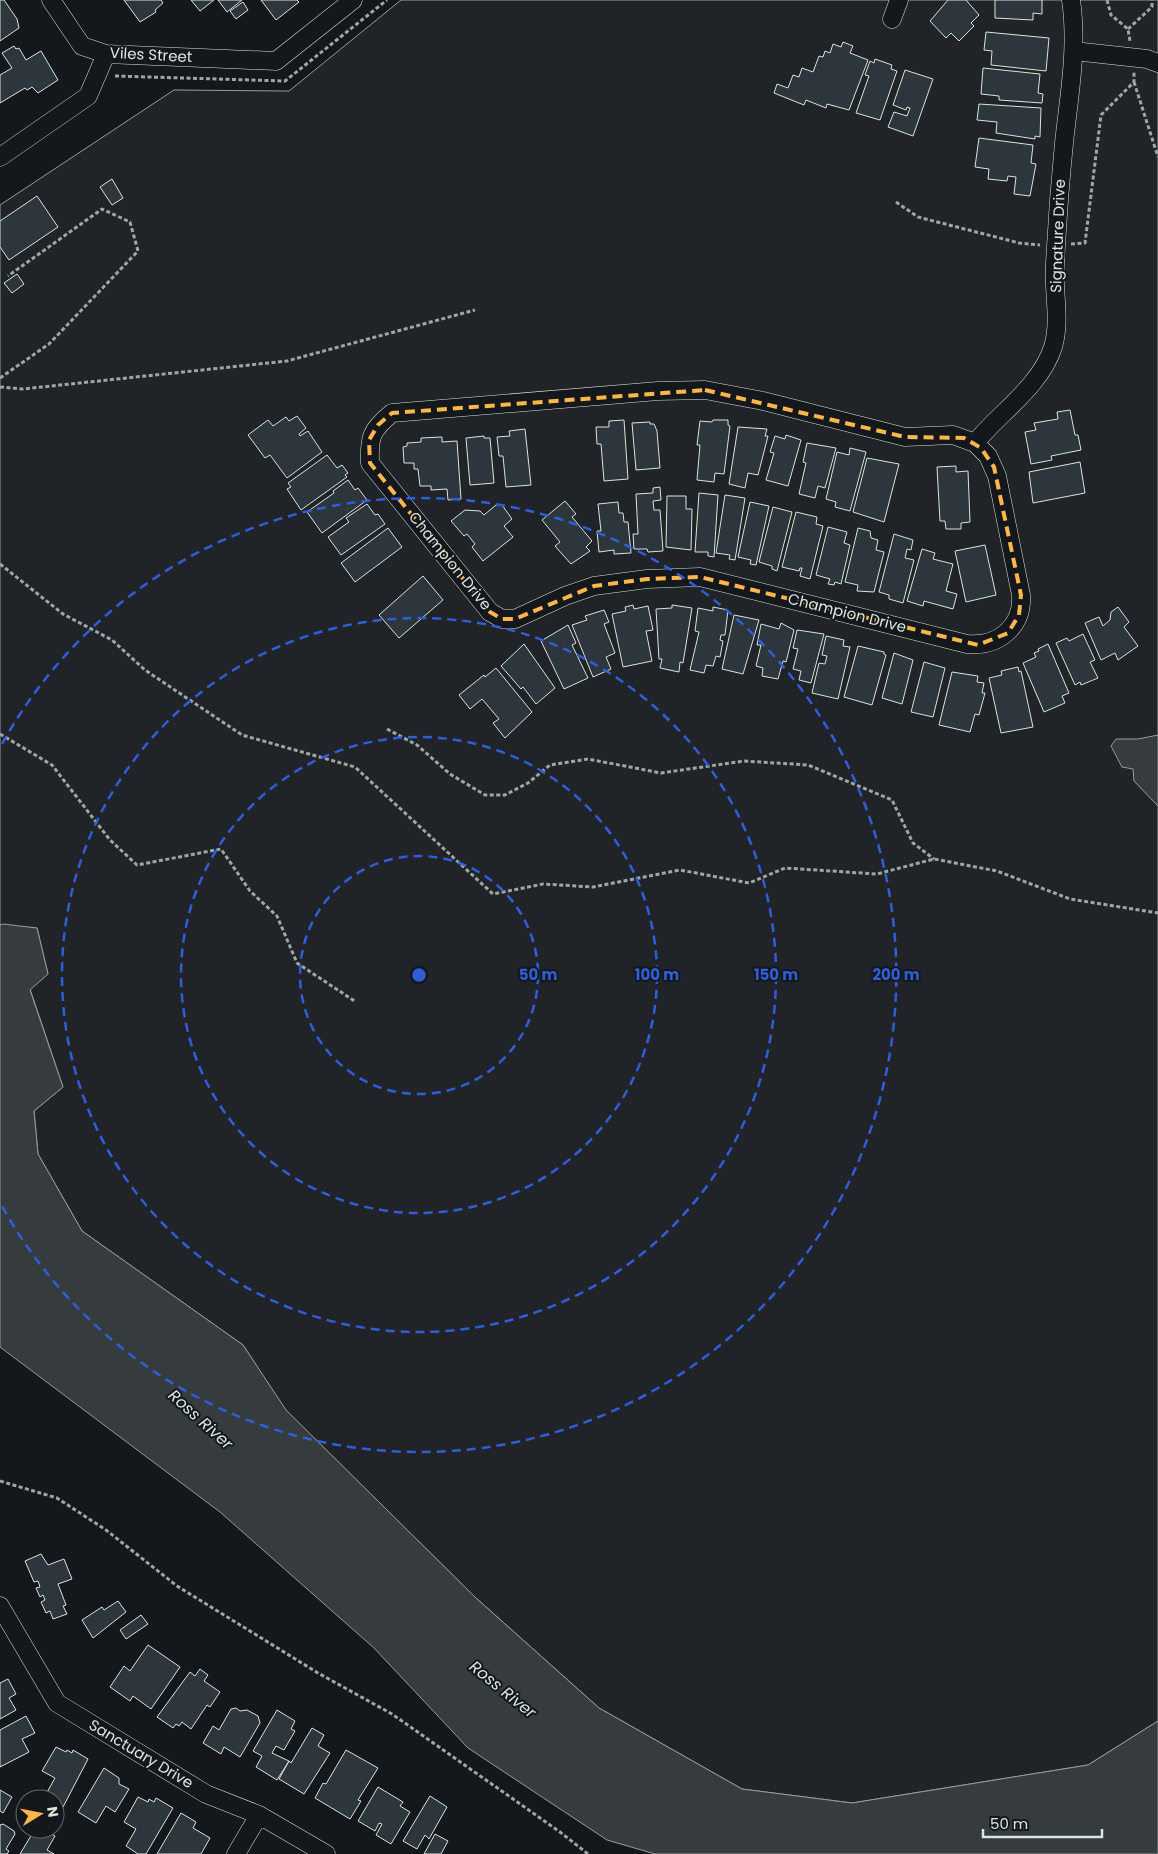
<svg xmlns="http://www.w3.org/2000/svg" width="1158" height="1854" viewBox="0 0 1158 1854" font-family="Poppins,sans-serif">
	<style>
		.green { fill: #202428; stroke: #939e99 }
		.water { fill: #363b3e; stroke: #939e99 }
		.building { fill: #2c363c; stroke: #d8e6dc }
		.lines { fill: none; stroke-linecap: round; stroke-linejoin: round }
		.minor-casing { stroke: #d8e6dc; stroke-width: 19 }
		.path { stroke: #9da8a2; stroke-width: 3; stroke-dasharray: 4 2.5; stroke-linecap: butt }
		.minor { stroke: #14181c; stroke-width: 18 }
		.marked { fill: none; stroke: #ffb74d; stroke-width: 4; stroke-dasharray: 10 6; stroke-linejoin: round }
		.ring { fill: none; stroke: #305dd8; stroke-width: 2.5; stroke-dasharray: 9 6 }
		.labels { text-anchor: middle; stroke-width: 4; stroke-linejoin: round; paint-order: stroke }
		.street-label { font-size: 15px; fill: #d8e6dc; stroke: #14181c }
		.water-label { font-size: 16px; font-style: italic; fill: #d8e6dc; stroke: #14181c }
		.centre { fill: #305dd8; stroke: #14181c; stroke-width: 2.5 }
		.ring-label { font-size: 15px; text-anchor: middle; font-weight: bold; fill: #305dd8; stroke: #14181c; stroke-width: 4; stroke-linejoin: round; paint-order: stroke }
	</style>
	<rect width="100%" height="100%" fill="#14181c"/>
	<!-- green -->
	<path class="green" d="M401 0H1158V1721L1088 1765 852 1803 742 1789 599 1708 476 1598 285 1410 243 1345 82 1231 38 1154 34 1111 63 1087 30 989 48 974 37 928 0 925V205L174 90 289 91Z"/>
	<!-- water -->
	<path class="water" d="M1158 735V806L1134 781 1133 769 1122 767 1111 746 1116 739H1138Z
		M3 924 37 928 48 974 30 990 63 1087 34 1111 38 1154 82 1231 243 1345 286 1410 476 1598 599 1708 742 1789 852 1803 1088 1765 1158 1721V1854H655L607 1840 468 1748 374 1648 220 1512 0 1347V925Z"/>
	<!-- building -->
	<path class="building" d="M0 0H4L17 19 19 28 0 41Z
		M124 0H161L163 3 155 10 156 12 140 22Z
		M191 0H214L200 11Z
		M218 0H242L227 12Z
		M261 0H297L299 2 276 20Z
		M948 0H966L979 15 971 23 974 26 959 41 951 33 946 38 930 21Z
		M995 0H1042V14L1033 13V20L995 18Z
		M243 2 248 10 236 19 230 11Z
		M986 32 1049 38 1046 71 991 65 992 51 984 50Z
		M843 42 853 46 850 53 868 60 849 110 827 104 826 108 806 100 804 105 774 93 777 84 788 88 793 75 799 77 802 68 813 72 819 56 823 57 825 51 830 53 833 44 841 47Z
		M14 46 16 49 19 48 26 60 41 51 58 80 38 93 32 87 27 90 25 88 0 103V75L12 68 2 53Z
		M875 59 892 65 891 69 897 71 880 120 856 113 869 76 865 75 870 61 874 63Z
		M983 68 1040 74 1038 93 1043 94 1042 103 999 100V96L981 94Z
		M905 70 933 79 913 136 888 127 894 112 907 116 910 108 907 107 906 110 893 105Z
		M979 104 1041 108 1040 137 1035 136V139L996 133 997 122 977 120Z
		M979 138 1033 145 1031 163 1036 164 1030 196 1014 194 1016 177 1008 176 1007 181 988 179 989 169 975 167Z
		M112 179 123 198 112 205 100 187Z
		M37 196 58 227 9 260 0 247V221Z
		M17 274 24 284 12 293 4 283Z
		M1070 410 1075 435H1078L1081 450 1051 456 1052 460 1031 464 1025 432 1036 430 1034 423 1058 419 1057 412Z
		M297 416 306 428 299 434 300 436 308 431 322 452 287 478 270 455 265 458 248 435 268 420 273 426 286 417 289 421Z
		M624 420 628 479 604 481 601 444H597L596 427H609V421Z
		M713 420H728V425L730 426 724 474 715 473 714 482 697 480 700 445H697L700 421 712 422Z
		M650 422V424H654L657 431 660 468 636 470 632 423Z
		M738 427 767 429 765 436H768L758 475 748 473 745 488 729 484Z
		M525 429 531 485 506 487 503 456H499L497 437 510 436 509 431Z
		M786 435 801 440 788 486 766 480 774 453 770 452 775 436 785 439Z
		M484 436V438H490L494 483 470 485 466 438Z
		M442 437V442L457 441 461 499 448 500 447 489 431 490V486H420L418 469H414V463H404L403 447 407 446V443L421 442V438Z
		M807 443 836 448 825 488 818 486 815 498 799 494 806 463 803 462Z
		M850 448 866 452 850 511 835 507 836 502 826 499 837 452 849 455Z
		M327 455 337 468 342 465 348 473 345 475 347 477 301 510 287 489 291 487 288 483Z
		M867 458 899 464 884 522 853 512Z
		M1080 462 1085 493 1033 503 1029 472Z
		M956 466V472L968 471 970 522 961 523V529H946L945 521H940L937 467Z
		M348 480 355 490 358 488 367 500 322 533 307 512 334 493 333 491Z
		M660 487 661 500 653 501 654 510H660L663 551 648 552 647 549H634L633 534H638L636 494 653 493V488Z
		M699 493 718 495 714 557 708 556V552H695Z
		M725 495 745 498 735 560 729 559 730 555 716 553Z
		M667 496H686V509H692L691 550 666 547Z
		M565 501 576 514 572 517 592 541 586 547 590 551 571 564 555 546 560 542 542 520Z
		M618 502 619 513H623L624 522H628L631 553 614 554V550L599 552 597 531H601L598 504Z
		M750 502 769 506 756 565 750 564 751 560 738 557Z
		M367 504 375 515 378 514 385 524 341 555 328 537 349 522 346 518Z
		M496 505H502L512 519 504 526 513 537 483 561 472 547 475 544 467 534 464 536 451 521 465 510 480 511 484 515Z
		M773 507 792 512 777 571 772 569V566L759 562Z
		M796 512 817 517 816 524 823 526 810 579 800 576 802 568H800L799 571 782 567Z
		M828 527 847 532 844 543 850 545 841 584 835 582 834 585 828 584 830 579 816 575Z
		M388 528 402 547 355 582 341 563Z
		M858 528 870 531 871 538 878 540 876 550 884 552 874 592 857 591 858 585 845 582Z
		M894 534 913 540 911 550 907 549 905 558 914 560 903 603 889 599V595L879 592Z
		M985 545 996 595 966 602 955 551Z
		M922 549 935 553 933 559 953 564 946 591 957 594 953 609 924 601 923 606 907 601Z
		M423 576 443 600 399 638 379 615Z
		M633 605 634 609 648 606 653 630 646 631 652 661 623 667 612 614 626 611 625 607Z
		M672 605 692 608 683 663 680 662 679 672 660 668 662 659H659L656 609 672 608Z
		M713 607 728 610 725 635H721L720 640 723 641 720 657 716 656 713 666 706 665 704 673 690 670 699 632 695 631 698 608 713 611Z
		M1118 607 1129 622 1124 627 1138 646 1118 660 1115 653 1101 660 1085 623 1099 617 1103 626 1110 620 1111 612Z
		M604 610 609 622 604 624 615 653 606 657 611 669 593 677 572 625 587 620 585 616Z
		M734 615 759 620 743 674 722 669Z
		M781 623 794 630 786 662 783 661 778 679 762 676 763 668 756 666 761 645H757L761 624 779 629Z
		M568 625 576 643 572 645 588 678 564 689 541 641Z
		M797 630 824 634 811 683 799 680 801 671 793 669 798 649 793 648Z
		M1083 634 1095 660 1090 662 1098 678 1081 685 1080 682 1075 685 1056 643 1067 638 1069 641Z
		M826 636 844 640 843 646 850 647 838 699 812 693 819 663 825 664 827 656 822 655Z
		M524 644 555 688 536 704 523 687 521 689 501 666Z
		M1048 644 1069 693 1062 696 1065 703 1044 712 1023 663 1036 657 1034 653 1039 651 1038 649Z
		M858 646 884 652V654L886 655 872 705 844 697Z
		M894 653 913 660 902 704 882 698Z
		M924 662 945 668 933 717 911 712Z
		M1018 667 1019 672 1021 671 1033 727 1001 733 989 678 1002 675 1001 671Z
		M496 668 532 712 505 738 493 723 499 719 482 699 470 709 459 695 484 675 485 677Z
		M952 672 978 676 977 682 984 683 982 693H985L979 715 975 714 970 732 939 725Z
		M41 1554 48 1565 64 1559 72 1579 58 1584 66 1605 63 1606 67 1614 53 1619 50 1611 46 1613 41 1602 45 1600 43 1595 40 1597 36 1588 40 1587 38 1581 34 1582 25 1561Z
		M118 1601 126 1612 93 1638 82 1620 102 1607 104 1610Z
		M141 1615 148 1624 126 1639 120 1630Z
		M148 1645 180 1667 151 1709 133 1696 130 1701 110 1687 124 1666 130 1671Z
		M200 1669 208 1675 204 1681 220 1692 210 1707 207 1705 191 1729 182 1722 179 1726 176 1724 173 1728 157 1717 190 1672 195 1676Z
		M8 1679 16 1694 9 1698 16 1710 0 1719V1683Z
		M236 1708 240 1711 247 1710 258 1716 260 1723 240 1757 224 1747 221 1754 203 1743 213 1726 219 1730 231 1709Z
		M277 1710 295 1721 291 1729 295 1731 284 1750 276 1746 272 1753 289 1761 277 1780 256 1767 262 1756 253 1751Z
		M26 1716 35 1733 22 1739 29 1752 0 1767V1730Z
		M312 1728 324 1735 318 1746 330 1753 304 1794 279 1779 289 1761 291 1763Z
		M56 1747 66 1752 67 1750 72 1753 73 1750 88 1759 63 1807 55 1802V1799L45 1796 55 1778 42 1771Z
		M346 1750 378 1768 358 1800 361 1801 350 1819 315 1798 323 1783 326 1784Z
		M104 1768 119 1778V1784L129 1789 115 1812 106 1806 96 1823 78 1812Z
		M378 1787 403 1802 400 1806 410 1812 391 1844 376 1835 382 1824 379 1823 375 1831 358 1821Z
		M0 1790 12 1797 3 1813 0 1811Z
		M430 1796 447 1807 429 1839 425 1835 417 1849 403 1841Z
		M138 1797 148 1802 149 1799 154 1802 156 1798 173 1808 146 1854H138L126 1846 136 1829 124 1822Z
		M181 1813 196 1822 193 1828 210 1838 201 1854H157Z
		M3 1824 14 1831 15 1834 6 1849 9 1851 7 1854H0V1825Z
		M35 1829H43L55 1836 47 1850 54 1854H20Z
		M435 1834 448 1841 441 1854H424Z"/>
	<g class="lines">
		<!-- minor casing -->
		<g class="minor-casing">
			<path id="minor" d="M51 0 82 46 106 54 276 61 353 0
				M892 19 899 0
				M1074 51 1147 59 1158 63
				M0 157 88 96 106 54
				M705 390 763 401 905 437 953 435 975 443 988 456 997 476 1021 595C1023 627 998 647 967 644L700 577 647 579 594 586 565 596 515 619H502L490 612 370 463C369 437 371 430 392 413L658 391Z
				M975 443C1000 412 1040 387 1053 347 1061 320 1053 292 1055 264 1057 224 1060 183 1064 143 1069 96 1078 48 1071 0
				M0 1606 57 1703 206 1794 259 1815 326 1854
				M236 1854 259 1815"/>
		</g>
		<!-- path -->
		<path class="path" d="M1107 0 1111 15 1128 29 1130 41
			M1128 29 1152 7V0
			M115 76 285 81 387 0
			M1134 82 1158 157
			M896 202 918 217 1019 243 1040 245
			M1071 244 1085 243 1101 115 1134 82V72
			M0 378 49 344 138 251 130 222 102 209 8 276
			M0 387 23 389 287 361 475 310
			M0 564 63 614 112 640 145 670 242 735 355 767 493 894 543 884 593 887 680 870 749 883 785 868 877 874 934 859 997 871 1070 899 1158 913
			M387 729 417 745 450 774 485 795H505L528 783 550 765 588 759 661 773 744 761 808 765 892 800 913 843 934 859
			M0 734 52 765 110 840 137 865 221 849 250 891 277 916 297 963 356 1002
			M0 1481 57 1498 106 1530 177 1586 318 1673 392 1714 560 1832 588 1854"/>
		<!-- minor -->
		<use href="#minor" class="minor"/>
	</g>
	<!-- marked area -->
	<path class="marked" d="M705 390 905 437 964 438 981 448 994 467 1021 595 1019 615 1008 633 978 645 700 577 647 579 594 586 515 619H502L490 612 370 463 369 440 378 425 392 413Z"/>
	<!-- distance rings -->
	<g class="ring">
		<circle cx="419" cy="975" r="119"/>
		<circle cx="419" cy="975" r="238"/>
		<circle cx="419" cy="975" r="357"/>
		<path d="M2 744A477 477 0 1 1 2 1206"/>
	</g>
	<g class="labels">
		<!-- street labels -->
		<g class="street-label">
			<text transform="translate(151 55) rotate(3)" y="5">Viles Street</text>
			<text transform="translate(1058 236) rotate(-88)" y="5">Signature Drive</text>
			<text transform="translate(450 561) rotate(51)" y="5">Champion Drive</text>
			<text transform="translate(847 613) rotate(14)" y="5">Champion Drive</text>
			<text transform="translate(141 1754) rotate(31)" y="5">Sanctuary Drive</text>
		</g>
		<!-- water labels -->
		<g class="water-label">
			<text transform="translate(201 1419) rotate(42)" y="6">Ross River</text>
			<text transform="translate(503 1689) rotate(39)" y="6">Ross River</text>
		</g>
	</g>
	<circle cx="419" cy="975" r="8" class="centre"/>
	<g class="ring-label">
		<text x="538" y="980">50 m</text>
		<text x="657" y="980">100 m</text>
		<text x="776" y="980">150 m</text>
		<text x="896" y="980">200 m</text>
	</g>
	<!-- north arrow -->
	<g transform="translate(40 1814) rotate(80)"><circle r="24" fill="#14181c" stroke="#626a69"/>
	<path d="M0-4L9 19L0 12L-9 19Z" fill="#ffb74d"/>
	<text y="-8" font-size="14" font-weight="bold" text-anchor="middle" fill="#d8e6dc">N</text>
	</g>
	<!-- scale -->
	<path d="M983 1829v8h119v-8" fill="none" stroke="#d8e6dc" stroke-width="2.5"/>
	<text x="990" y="1829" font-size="15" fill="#d8e6dc" stroke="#14181c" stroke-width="4" paint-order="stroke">50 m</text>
</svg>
